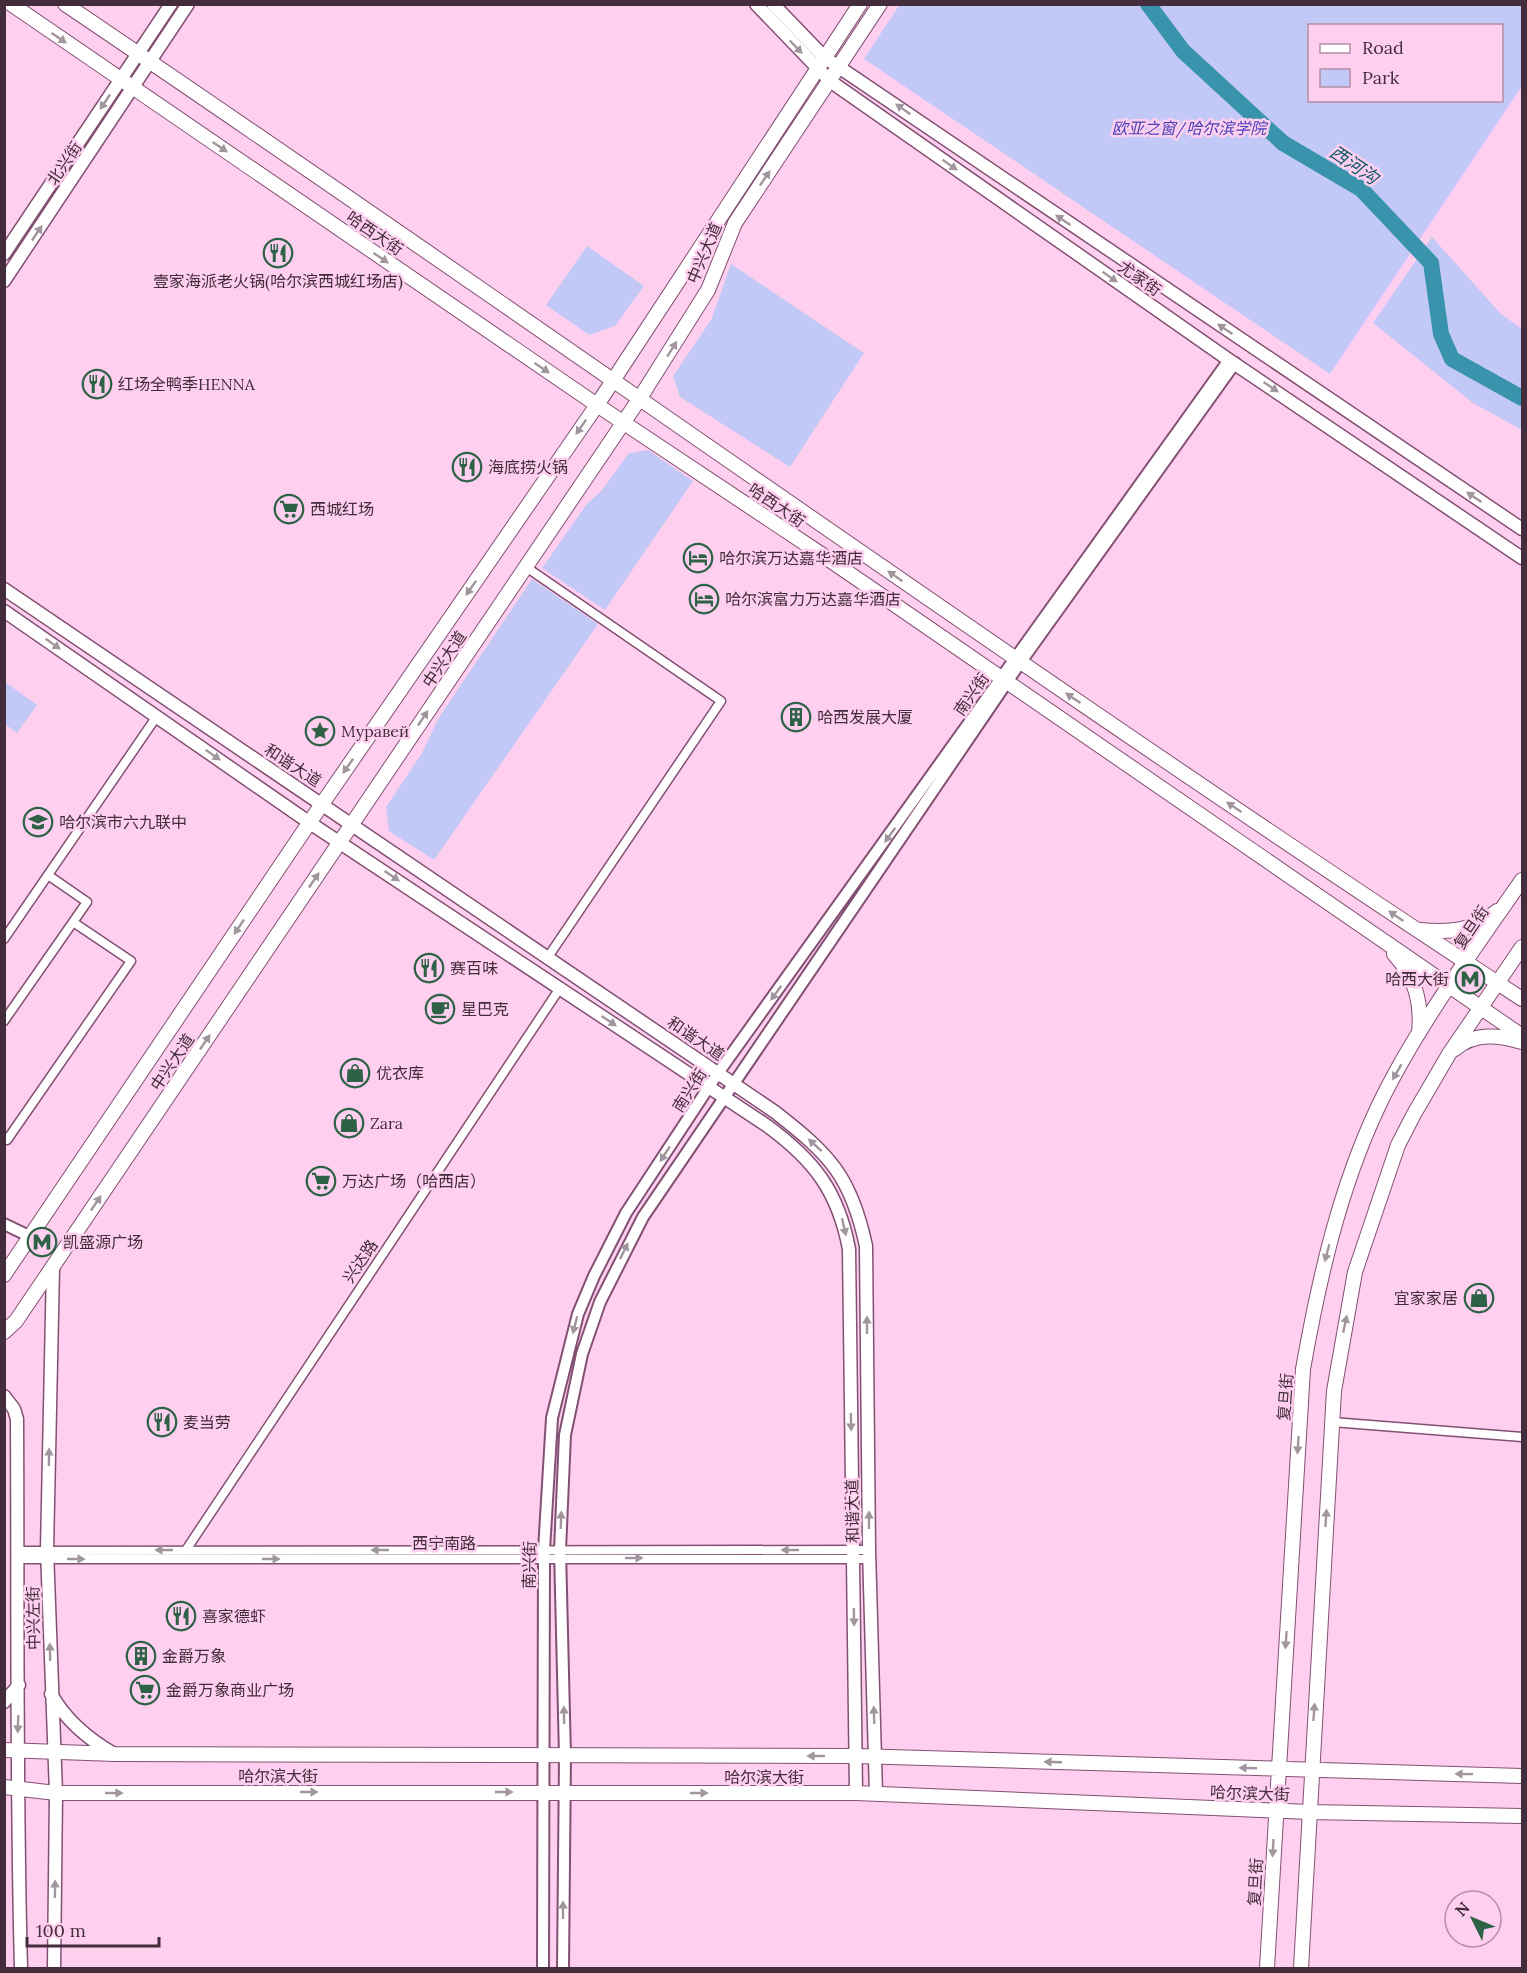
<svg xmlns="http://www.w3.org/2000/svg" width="1527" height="1973" viewBox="0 0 1527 1973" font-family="Lora,'Noto Sans SC',serif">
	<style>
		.green { fill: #c3c9f7; fill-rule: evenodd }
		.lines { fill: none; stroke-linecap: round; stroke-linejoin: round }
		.river { stroke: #3a93ac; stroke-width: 16 }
		.minor-casing { stroke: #835073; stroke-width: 11 }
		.tertiary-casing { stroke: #835073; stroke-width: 14 }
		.secondary-casing { stroke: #835073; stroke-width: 15 }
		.primary-casing { stroke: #835073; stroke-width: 16 }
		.minor { stroke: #fff; stroke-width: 8 }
		.tertiary { stroke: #fff; stroke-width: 10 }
		.secondary { stroke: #fff; stroke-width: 12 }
		.primary { stroke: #fff; stroke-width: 14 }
		.oneway { fill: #a1969e }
		.labels { text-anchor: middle; stroke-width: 5; stroke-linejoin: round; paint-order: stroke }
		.park-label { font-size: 16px; font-style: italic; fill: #4841b8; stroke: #ffcfef }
		.street-label { font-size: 16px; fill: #432d3c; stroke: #ffcfef }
		.poi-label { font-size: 16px; fill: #432d3c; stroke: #ffcfef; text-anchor: start }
		.water-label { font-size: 18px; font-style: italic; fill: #0e586a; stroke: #ffcfef }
	</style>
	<rect width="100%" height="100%" fill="#ffcfef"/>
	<!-- green -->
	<path class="green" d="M900 4 1522 5V86L1330 374 864 59ZM1310 26H1502V100H1310Z
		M1432 237 1501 314 1522 329V430L1473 403 1373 323Z
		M587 246 644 286 615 326 589 335 546 305Z
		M731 264 864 353 790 467 680 397 673 376 711 320Z
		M648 450 693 481 605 610 542 568 586 505 602 490 629 453Z
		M532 579 598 624 434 860 389 831 386 807 422 753 438 719Z
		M5 682 37 705 17 733 5 724Z"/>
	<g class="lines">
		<!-- river -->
		<path class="river" d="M1148 4 1183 51 1283 143 1361 189 1431 263 1441 334 1452 359 1522 398"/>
		<!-- minor casing -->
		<g class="minor-casing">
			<path id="minor" d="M526 567 721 701 548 957
				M4 939 157 716
				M4 1021 87 902 48 875
				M4 1139 7 1140 131 961 73 922
				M1332 1422 1522 1437
				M186 1550 560 988
				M18 1551 869 1550
				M18 1559H869"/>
		</g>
		<!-- tertiary casing -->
		<g class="tertiary-casing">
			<path id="tertiary" d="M4 1224 31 1237
				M543 1968 544 1550 552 1418 578 1314 594 1276 626 1213 718 1073 1229 360
				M563 1968 565 1756 560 1550 565 1435 582 1354 600 1302 643 1217 1020 663 1235 363"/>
		</g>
		<!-- secondary casing -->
		<g class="secondary-casing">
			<path id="secondary" d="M756 4 830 81 1229 360 1522 558
				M773 4 824 57 1522 529
				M4 254 171 4
				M4 281 188 4
				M4 589 775 1112C830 1155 851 1176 866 1246L869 1550 876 1794
				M4 611 310 823 766 1125C814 1160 838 1191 849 1249L856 1793
				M53 1267 47 1550 56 1793 54 1968
				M4 1396 14 1409 17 1419C18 1602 16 1785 21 1968
				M51 1694C66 1721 88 1739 114 1754
				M4 1702 19 1685"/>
		</g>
		<!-- primary casing -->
		<g class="primary-casing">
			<path id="primary" d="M11 4 597 405 821 554 1522 1036
				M65 4C552 333 1030 677 1522 999
				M1420 930C1449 933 1475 931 1497 911
				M1394 954C1415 977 1422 1002 1419 1033
				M1455 1049C1474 1032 1499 1035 1522 1042
				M4 1275 322 804 597 405 860 4
				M4 1332 16 1321 640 398 708 290 735 223 880 4
				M4 1750 115 1754 856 1756 1522 1776
				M4 1787 56 1793H856L1309 1812 1522 1816
				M1267 1968 1303 1369C1319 1279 1339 1190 1378 1107 1414 1031 1474 949 1522 880
				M1301 1968 1334 1391 1355 1272 1398 1145 1414 1114 1449 1054 1522 947"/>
		</g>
		<!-- minor -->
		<use href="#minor" class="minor"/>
		<!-- tertiary -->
		<use href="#tertiary" class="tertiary"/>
		<!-- secondary -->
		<use href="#secondary" class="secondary"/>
		<!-- primary -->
		<use href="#primary" class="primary"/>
	</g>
	<!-- one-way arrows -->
	<defs><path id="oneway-solid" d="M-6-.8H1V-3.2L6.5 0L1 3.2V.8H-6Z" transform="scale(1.5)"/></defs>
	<g class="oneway">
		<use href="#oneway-solid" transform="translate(59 38) rotate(34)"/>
		<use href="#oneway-solid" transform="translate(796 47) rotate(46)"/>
		<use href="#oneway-solid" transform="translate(105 102) rotate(124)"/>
		<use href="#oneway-solid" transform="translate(903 109) rotate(-145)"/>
		<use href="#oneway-solid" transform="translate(220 147) rotate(34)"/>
		<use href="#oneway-solid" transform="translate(950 165) rotate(35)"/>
		<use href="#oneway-solid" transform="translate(765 178) rotate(-56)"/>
		<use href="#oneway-solid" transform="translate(1063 220) rotate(-146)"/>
		<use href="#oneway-solid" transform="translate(37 233) rotate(-56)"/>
		<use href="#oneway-solid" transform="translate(381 258) rotate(34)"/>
		<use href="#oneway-solid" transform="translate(1110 277) rotate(35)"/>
		<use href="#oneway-solid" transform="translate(1225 329) rotate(-146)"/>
		<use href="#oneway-solid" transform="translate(672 349) rotate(-58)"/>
		<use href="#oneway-solid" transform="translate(542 368) rotate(34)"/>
		<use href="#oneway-solid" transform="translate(1271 387) rotate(34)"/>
		<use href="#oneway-solid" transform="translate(581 427) rotate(125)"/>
		<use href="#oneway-solid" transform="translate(1474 497) rotate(-146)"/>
		<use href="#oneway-solid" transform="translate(895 576) rotate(-145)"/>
		<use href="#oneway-solid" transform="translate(471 588) rotate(125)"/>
		<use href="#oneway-solid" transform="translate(53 644) rotate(35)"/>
		<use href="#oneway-solid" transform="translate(1073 698) rotate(-146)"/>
		<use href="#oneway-solid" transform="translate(423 718) rotate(-56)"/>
		<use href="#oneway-solid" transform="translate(213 755) rotate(35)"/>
		<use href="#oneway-solid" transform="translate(348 766) rotate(125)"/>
		<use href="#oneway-solid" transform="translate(1234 807) rotate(-146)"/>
		<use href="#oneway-solid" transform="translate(890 835) rotate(126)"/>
		<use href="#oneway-solid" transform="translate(392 876) rotate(34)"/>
		<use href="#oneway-solid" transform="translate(314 880) rotate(-56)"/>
		<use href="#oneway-solid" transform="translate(1396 916) rotate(-146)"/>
		<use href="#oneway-solid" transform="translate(239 927) rotate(124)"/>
		<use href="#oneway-solid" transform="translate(776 993) rotate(126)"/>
		<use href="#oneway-solid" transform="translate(609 1021) rotate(34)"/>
		<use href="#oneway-solid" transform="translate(205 1042) rotate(-56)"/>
		<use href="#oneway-solid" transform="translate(1397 1072) rotate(120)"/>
		<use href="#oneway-solid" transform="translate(815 1145) rotate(-138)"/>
		<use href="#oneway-solid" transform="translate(665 1154) rotate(123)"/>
		<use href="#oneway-solid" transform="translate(96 1203) rotate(-56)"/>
		<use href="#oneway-solid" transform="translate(844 1227) rotate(77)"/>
		<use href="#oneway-solid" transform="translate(624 1251) rotate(-64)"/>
		<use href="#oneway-solid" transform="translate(1327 1253) rotate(105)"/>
		<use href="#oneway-solid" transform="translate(1345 1324) rotate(-78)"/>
		<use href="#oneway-solid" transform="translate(575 1325) rotate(104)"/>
		<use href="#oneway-solid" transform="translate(867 1325) rotate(-90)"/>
		<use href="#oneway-solid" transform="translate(851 1422) rotate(89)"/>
		<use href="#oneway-solid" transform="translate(1298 1445) rotate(94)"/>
		<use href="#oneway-solid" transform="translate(49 1457) rotate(-89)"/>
		<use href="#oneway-solid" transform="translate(1326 1518) rotate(-86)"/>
		<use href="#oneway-solid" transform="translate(561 1520) rotate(-88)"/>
		<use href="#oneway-solid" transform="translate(869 1520) rotate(-90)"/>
		<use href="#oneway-solid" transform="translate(164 1550) rotate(180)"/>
		<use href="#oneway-solid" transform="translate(380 1550) rotate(180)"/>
		<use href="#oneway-solid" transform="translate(790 1550) rotate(-180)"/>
		<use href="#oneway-solid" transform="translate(634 1558)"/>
		<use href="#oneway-solid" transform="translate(76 1559)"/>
		<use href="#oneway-solid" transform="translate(271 1559)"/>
		<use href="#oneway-solid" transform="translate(854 1617) rotate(89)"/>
		<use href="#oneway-solid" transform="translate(1286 1640) rotate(94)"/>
		<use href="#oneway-solid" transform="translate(50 1652) rotate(-91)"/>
		<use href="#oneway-solid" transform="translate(1314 1712) rotate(-86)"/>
		<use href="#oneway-solid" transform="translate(564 1715) rotate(-91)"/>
		<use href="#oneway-solid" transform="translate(874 1715) rotate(-92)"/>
		<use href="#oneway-solid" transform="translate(18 1724) rotate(92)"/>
		<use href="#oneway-solid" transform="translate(816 1756) rotate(-180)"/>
		<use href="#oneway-solid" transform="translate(1053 1762) rotate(-178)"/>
		<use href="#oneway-solid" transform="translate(1248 1768) rotate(-178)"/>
		<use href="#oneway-solid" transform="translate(1464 1774) rotate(-179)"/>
		<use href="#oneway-solid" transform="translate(309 1792)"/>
		<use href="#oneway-solid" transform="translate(504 1792)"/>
		<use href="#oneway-solid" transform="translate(114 1793)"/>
		<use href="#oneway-solid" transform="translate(699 1793)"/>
		<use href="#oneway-solid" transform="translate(1273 1848) rotate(93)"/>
		<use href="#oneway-solid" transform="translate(55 1889) rotate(-89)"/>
		<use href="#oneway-solid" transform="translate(563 1910) rotate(-90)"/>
	</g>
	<!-- icons -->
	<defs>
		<g id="restaurant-ring" transform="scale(1.5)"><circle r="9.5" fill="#ffcfef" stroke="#2e6247" stroke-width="1.5"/><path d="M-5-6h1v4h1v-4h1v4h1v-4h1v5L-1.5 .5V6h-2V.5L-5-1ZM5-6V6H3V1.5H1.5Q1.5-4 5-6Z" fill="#2e6247"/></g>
		<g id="supermarket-ring" transform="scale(1.5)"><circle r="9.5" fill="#ffcfef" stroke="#2e6247" stroke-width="1.5"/><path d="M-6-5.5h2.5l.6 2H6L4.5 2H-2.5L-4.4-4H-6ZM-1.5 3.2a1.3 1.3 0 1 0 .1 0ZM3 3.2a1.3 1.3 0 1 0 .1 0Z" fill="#2e6247"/></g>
		<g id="hotel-ring" transform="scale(1.5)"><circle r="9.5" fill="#ffcfef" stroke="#2e6247" stroke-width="1.5"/><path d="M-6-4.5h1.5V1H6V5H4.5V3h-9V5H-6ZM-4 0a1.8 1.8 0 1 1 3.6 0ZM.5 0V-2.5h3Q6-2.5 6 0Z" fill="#2e6247"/></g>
		<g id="building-ring" transform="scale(1.5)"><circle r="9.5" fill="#ffcfef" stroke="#2e6247" stroke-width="1.5"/><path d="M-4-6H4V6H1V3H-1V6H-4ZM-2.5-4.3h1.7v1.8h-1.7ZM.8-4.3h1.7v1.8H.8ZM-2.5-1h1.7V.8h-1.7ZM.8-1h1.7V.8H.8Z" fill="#2e6247"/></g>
		<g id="sight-ring" transform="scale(1.5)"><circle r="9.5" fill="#ffcfef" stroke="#2e6247" stroke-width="1.5"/><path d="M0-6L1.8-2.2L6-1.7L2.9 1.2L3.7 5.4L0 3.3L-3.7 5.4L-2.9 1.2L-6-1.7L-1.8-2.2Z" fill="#2e6247"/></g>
		<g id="school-ring" transform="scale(1.5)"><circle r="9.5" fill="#ffcfef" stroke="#2e6247" stroke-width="1.5"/><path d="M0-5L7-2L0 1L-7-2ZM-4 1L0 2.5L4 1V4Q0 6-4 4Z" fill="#2e6247"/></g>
		<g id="metro-ring" transform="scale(1.5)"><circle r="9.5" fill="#ffcfef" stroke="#2e6247" stroke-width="1.5"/><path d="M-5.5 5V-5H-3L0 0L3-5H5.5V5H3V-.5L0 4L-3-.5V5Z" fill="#2e6247"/></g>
		<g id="cafe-ring" transform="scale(1.5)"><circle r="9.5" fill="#ffcfef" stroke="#2e6247" stroke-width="1.5"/><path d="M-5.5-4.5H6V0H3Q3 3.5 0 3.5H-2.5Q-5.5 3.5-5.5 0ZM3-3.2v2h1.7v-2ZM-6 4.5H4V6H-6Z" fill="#2e6247"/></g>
		<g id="shop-ring" transform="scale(1.5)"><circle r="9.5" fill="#ffcfef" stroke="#2e6247" stroke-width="1.5"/><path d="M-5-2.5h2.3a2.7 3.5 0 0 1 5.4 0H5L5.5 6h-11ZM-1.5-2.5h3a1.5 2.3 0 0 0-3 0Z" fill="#2e6247"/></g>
	</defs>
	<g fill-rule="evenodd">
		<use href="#restaurant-ring" x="278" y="253"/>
		<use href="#restaurant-ring" x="97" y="384"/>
		<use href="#restaurant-ring" x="467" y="467"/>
		<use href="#supermarket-ring" x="289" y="509"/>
		<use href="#hotel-ring" x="698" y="558"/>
		<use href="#hotel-ring" x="704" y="599"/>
		<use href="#building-ring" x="796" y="717"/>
		<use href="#sight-ring" x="320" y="731"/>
		<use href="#school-ring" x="38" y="822"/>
		<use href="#restaurant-ring" x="429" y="968"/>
		<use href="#metro-ring" x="1470" y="979"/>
		<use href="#cafe-ring" x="440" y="1009"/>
		<use href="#shop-ring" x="355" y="1073"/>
		<use href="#shop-ring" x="349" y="1123"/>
		<use href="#supermarket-ring" x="321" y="1181"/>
		<use href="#metro-ring" x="42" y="1242"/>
		<use href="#shop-ring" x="1479" y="1298"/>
		<use href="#restaurant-ring" x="162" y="1422"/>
		<use href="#restaurant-ring" x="181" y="1616"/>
		<use href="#building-ring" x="141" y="1656"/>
		<use href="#supermarket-ring" x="145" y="1690"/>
	</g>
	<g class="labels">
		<!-- park labels -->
		<g class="park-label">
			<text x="1189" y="134">欧亚之窗/哈尔滨学院</text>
		</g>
		<!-- street labels -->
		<g class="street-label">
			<text transform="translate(64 163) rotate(-56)" y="6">北兴街</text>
			<text transform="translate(375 233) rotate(34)" y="6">哈西大街</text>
			<text transform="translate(704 253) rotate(-67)" y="6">中兴大道</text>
			<text transform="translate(1140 278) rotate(35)" y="6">尤家街</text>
			<text transform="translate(777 505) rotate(34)" y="6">哈西大街</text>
			<text transform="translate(444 659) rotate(-56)" y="6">中兴大道</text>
			<text transform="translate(971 694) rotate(-55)" y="6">南兴街</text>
			<text transform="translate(293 765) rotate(33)" y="6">和谐大道</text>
			<text transform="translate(1471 927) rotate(-56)" y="6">复旦街</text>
			<text transform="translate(696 1038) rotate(34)" y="6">和谐大道</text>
			<text transform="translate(172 1062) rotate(-56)" y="6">中兴大道</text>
			<text transform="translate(689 1090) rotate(-57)" y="6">南兴街</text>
			<text transform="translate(360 1261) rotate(-56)" y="6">兴达路</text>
			<text transform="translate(1285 1397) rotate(-86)" y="6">复旦街</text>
			<text transform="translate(852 1511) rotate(-91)" y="6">和谐大道</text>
			<text x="444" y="1549">西宁南路</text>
			<text transform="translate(529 1565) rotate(-89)" y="6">南兴街</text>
			<text transform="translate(33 1618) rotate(-91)" y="6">中兴左街</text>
			<text x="278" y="1782">哈尔滨大街</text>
			<text x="764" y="1783">哈尔滨大街</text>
			<text transform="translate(1250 1793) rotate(2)" y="6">哈尔滨大街</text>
			<text transform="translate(1255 1882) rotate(-87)" y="6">复旦街</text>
		</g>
		<!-- poi labels -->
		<g class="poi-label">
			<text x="278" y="287" text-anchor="middle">壹家海派老火锅(哈尔滨西城红场店)</text>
			<text x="118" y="390">红场全鸭季HENNA</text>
			<text x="488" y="473">海底捞火锅</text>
			<text x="310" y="515">西城红场</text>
			<text x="719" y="564">哈尔滨万达嘉华酒店</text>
			<text x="725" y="605">哈尔滨富力万达嘉华酒店</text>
			<text x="817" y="723">哈西发展大厦</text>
			<text x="341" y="737">Муравей</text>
			<text x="59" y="828">哈尔滨市六九联中</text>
			<text x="450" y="974">赛百味</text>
			<text x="1449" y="985" text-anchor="end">哈西大街</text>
			<text x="461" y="1015">星巴克</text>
			<text x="376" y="1079">优衣库</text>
			<text x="370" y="1129">Zara</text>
			<text x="342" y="1187">万达广场（哈西店）</text>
			<text x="63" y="1248">凯盛源广场</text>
			<text x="1458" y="1304" text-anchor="end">宜家家居</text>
			<text x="183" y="1428">麦当劳</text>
			<text x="202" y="1622">喜家德虾</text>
			<text x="162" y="1662">金爵万象</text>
			<text x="166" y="1696">金爵万象商业广场</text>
		</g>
		<!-- water labels -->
		<g class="water-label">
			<text transform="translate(1354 165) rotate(34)" y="6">西河沟</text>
		</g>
	</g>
	<!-- border -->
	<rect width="1527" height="1973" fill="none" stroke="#432d3c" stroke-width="12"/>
	<!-- legend -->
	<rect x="1308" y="24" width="195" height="78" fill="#ffcfef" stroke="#b48ea7" stroke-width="1.5"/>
	<rect x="1320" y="44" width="30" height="9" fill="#ffffff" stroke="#b48ea7" stroke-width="1.5"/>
	<text x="1362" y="54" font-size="18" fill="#432d3c">Road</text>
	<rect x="1320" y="69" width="30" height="18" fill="#c3c9f7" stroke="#b48ea7" stroke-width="1.5"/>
	<text x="1362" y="84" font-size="18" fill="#432d3c">Park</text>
	<!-- north arrow -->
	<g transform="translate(1473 1919) rotate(313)"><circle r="28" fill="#ffcfef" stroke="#b48ea7" stroke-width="1.5"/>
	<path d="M0-4.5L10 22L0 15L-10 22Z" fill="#2e6247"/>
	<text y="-9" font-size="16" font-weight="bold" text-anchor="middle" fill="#432d3c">N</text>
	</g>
	<!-- scale -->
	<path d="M27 1937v9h132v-9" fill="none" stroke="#432d3c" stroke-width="3"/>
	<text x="36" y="1937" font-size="18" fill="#432d3c" stroke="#ffcfef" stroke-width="4.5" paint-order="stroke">100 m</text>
</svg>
